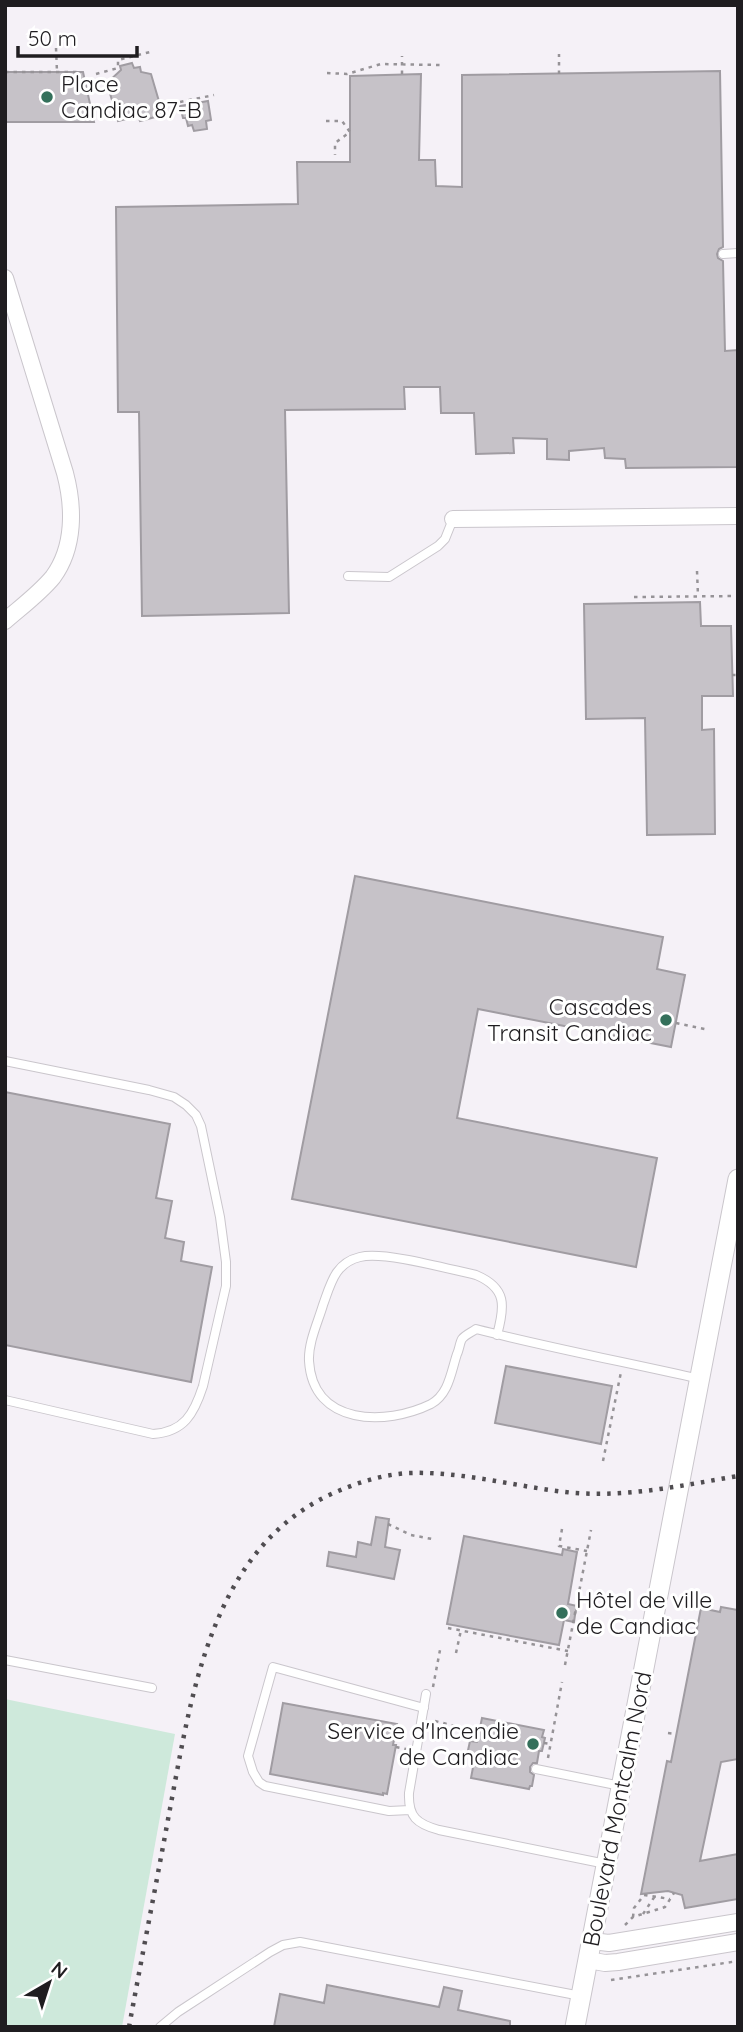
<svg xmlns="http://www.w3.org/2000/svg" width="743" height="2032" viewBox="0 0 743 2032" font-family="Quicksand,sans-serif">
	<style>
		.green { fill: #cee9db }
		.building { fill: #c6c2c8; stroke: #a09ca2; stroke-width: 2 }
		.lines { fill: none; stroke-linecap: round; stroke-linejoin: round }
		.service-casing { stroke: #cac6cc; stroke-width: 10 }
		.minor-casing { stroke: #cac6cc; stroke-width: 18 }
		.tertiary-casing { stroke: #cac6cc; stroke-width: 21 }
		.path { stroke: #969397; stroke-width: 2.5; stroke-dasharray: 3.5 5; stroke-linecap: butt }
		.service { stroke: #fff; stroke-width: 8 }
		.minor { stroke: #fff; stroke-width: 16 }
		.tertiary { stroke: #fff; stroke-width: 19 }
		.rail { stroke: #504d51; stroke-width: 4.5; stroke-dasharray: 3.5 7; stroke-linecap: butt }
		.poi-dot { fill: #34705b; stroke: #fff; stroke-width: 2.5 }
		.labels { text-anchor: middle; stroke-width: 6; stroke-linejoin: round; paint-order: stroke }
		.poi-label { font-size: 23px; fill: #1f1d20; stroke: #fff; text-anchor: start }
		.street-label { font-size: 23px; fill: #1f1d20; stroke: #fff }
	</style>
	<rect width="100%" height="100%" fill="#f5f1f7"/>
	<!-- green -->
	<path class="green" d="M5 1699 175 1734 122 2027H5Z"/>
	<!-- building -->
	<path class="building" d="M132 63 134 68 140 67 141 72 151 74 163 115 140 121 138 116 118 121 107 83 121 70 120 66Z
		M720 71 723 247 719 249 717 254 718 258 723 261 725 351 738 350V467L626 468 625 459 605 458 604 448 569 451V460L547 459V439L513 438 514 453 476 454 474 413H441L440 387H404L405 409 285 410 289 613 142 616 139 412H118L116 207 298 204 297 162H350V76L421 74 419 160H435L436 186 462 187V75Z
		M5 72H83L94 122H5Z
		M208 101 211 120 206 121 207 129 194 131 192 125 188 126 186 118H183L180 106Z
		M700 602 701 626H731L733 696H702V730L714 729 715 834 647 835 645 718 586 719 584 604Z
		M355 876 663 937 657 969 685 975 671 1047 478 1009 457 1118 657 1158 636 1267 292 1199Z
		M5 1092 170 1124 156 1198 172 1201 165 1238 184 1242 181 1261 212 1267 191 1382 5 1345Z
		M506 1366 612 1386 601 1444 495 1423Z
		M376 1517 389 1519 385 1547 400 1550 394 1579 327 1566 329 1552 356 1557 358 1542 371 1545Z
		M464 1536 562 1555 563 1549 577 1552 568 1604 577 1606 575 1615 574 1622 564 1620 559 1645 447 1624Z
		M721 1607 738 1610V1759L721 1762 700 1861 738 1854V1899L685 1908 682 1895 668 1891 641 1894 667 1761 671 1762 701 1608 720 1612Z
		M283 1703 397 1724 393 1745H396L387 1794 383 1793V1795L270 1774Z
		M482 1718 544 1730 542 1737 545 1738 542 1751H539L537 1763H533L530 1767V1772L534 1775 532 1786H530L529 1789 471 1778 475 1757 467 1755 470 1741 477 1742Z
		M327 1985 439 2007 444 1987 462 1991 458 2010 510 2021V2027H274L280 1994 324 2003Z"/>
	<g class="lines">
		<!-- service casing -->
		<g class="service-casing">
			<path id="service" d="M723 254 738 253
				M348 576 389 577 438 546 445 539 453 519
				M5 1061 149 1090 174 1097 186 1105 196 1115 201 1126 220 1217 226 1262V1286L203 1386C194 1414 184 1432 153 1434L5 1400
				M497 1335C505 1306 507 1288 476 1275 448 1269 384 1251 360 1257 335 1263 331 1283 323 1305 318 1322 308 1343 309 1361 313 1426 386 1426 431 1404 449 1394 451 1372 457 1354 459 1350 460 1342 462 1339 465 1335 472 1332 476 1329 550 1348 625 1362 700 1379
				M5 1660 152 1688
				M426 1694 409 1793C408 1817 417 1824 439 1830L606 1864
				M536 1769 621 1786
				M410 1810 389 1811 265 1786 259 1782 253 1772 248 1756 273 1667 424 1708
				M160 2027 178 2012 270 1952 283 1945 300 1942 581 1996"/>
		</g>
		<!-- minor casing -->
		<g class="minor-casing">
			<path id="minor" d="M5 278 65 473C74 507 75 547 53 577 40 593 21 607 5 621
				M453 519 738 516
				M592 1941 609 1943 738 1922
				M588 1960 605 1963 618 1962 738 1942"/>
		</g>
		<!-- tertiary casing -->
		<g class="tertiary-casing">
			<path id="tertiary" d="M575 2027 738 1179"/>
		</g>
		<!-- path -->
		<path class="path" d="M56 48 57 72
			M5 72H81
			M327 73 347 74 381 64 440 65
			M96 74 118 68V60L150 52
			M402 74V56
			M559 74V54
			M180 102 214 95
			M326 121H342L350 132 335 143V155
			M697 571 698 596
			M634 597 738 596
			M732 675H738
			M676 1023 709 1030
			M603 1461 621 1372
			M388 1524 411 1535 432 1539
			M562 1529 559 1546 587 1551
			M448 1628 568 1651
			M456 1653 461 1630
			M565 1665 591 1530
			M433 1687 440 1650
			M435 1721 459 1727
			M668 1733 676 1734
			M544 1743 551 1744
			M396 1747 406 1749
			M548 1758 562 1682
			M643 1914 655 1896
			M633 1917 634 1908 644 1895 670 1899
			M625 1925 633 1917 665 1907 674 1893
			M611 1980 738 1961"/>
		<!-- service -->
		<use href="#service" class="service"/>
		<!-- minor -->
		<use href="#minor" class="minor"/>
		<!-- tertiary -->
		<use href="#tertiary" class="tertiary"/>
		<!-- rail -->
		<path class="rail" d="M129 2027C142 1956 156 1885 169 1814 191 1699 209 1554 327 1496 353 1484 379 1475 408 1473 464 1471 520 1488 575 1493 631 1497 684 1485 738 1476"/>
	</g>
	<!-- markers -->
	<g class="poi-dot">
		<circle cx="47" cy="97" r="7"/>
		<circle cx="666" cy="1020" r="7"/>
		<circle cx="562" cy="1613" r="7"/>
		<circle cx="533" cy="1744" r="7"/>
	</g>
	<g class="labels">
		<!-- poi labels -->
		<g class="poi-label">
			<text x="61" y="92">Place<tspan x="61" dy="26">Candiac 87-B</tspan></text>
			<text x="652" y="1015" text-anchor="end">Cascades<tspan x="652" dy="26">Transit Candiac</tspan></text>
			<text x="576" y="1608">Hôtel de ville<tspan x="576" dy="26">de Candiac</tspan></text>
			<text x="519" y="1739" text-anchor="end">Service d'Incendie<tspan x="519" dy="26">de Candiac</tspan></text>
		</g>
		<!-- street labels -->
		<g class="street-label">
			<text transform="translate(617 1809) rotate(-79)" y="8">Boulevard Montcalm Nord</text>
		</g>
	</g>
	<!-- border -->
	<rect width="743" height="2032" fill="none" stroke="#1f1d20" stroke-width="14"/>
	<!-- north arrow -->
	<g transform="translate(49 1983) rotate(39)" stroke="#ffffff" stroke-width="5" paint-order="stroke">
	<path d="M0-5L12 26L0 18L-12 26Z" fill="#1f1d20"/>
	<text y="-10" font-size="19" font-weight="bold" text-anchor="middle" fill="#1f1d20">N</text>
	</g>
	<!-- scale -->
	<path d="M18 46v10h119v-10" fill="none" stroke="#1f1d20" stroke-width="3.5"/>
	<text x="28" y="46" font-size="21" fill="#1f1d20" stroke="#ffffff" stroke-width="5" paint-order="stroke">50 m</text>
</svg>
